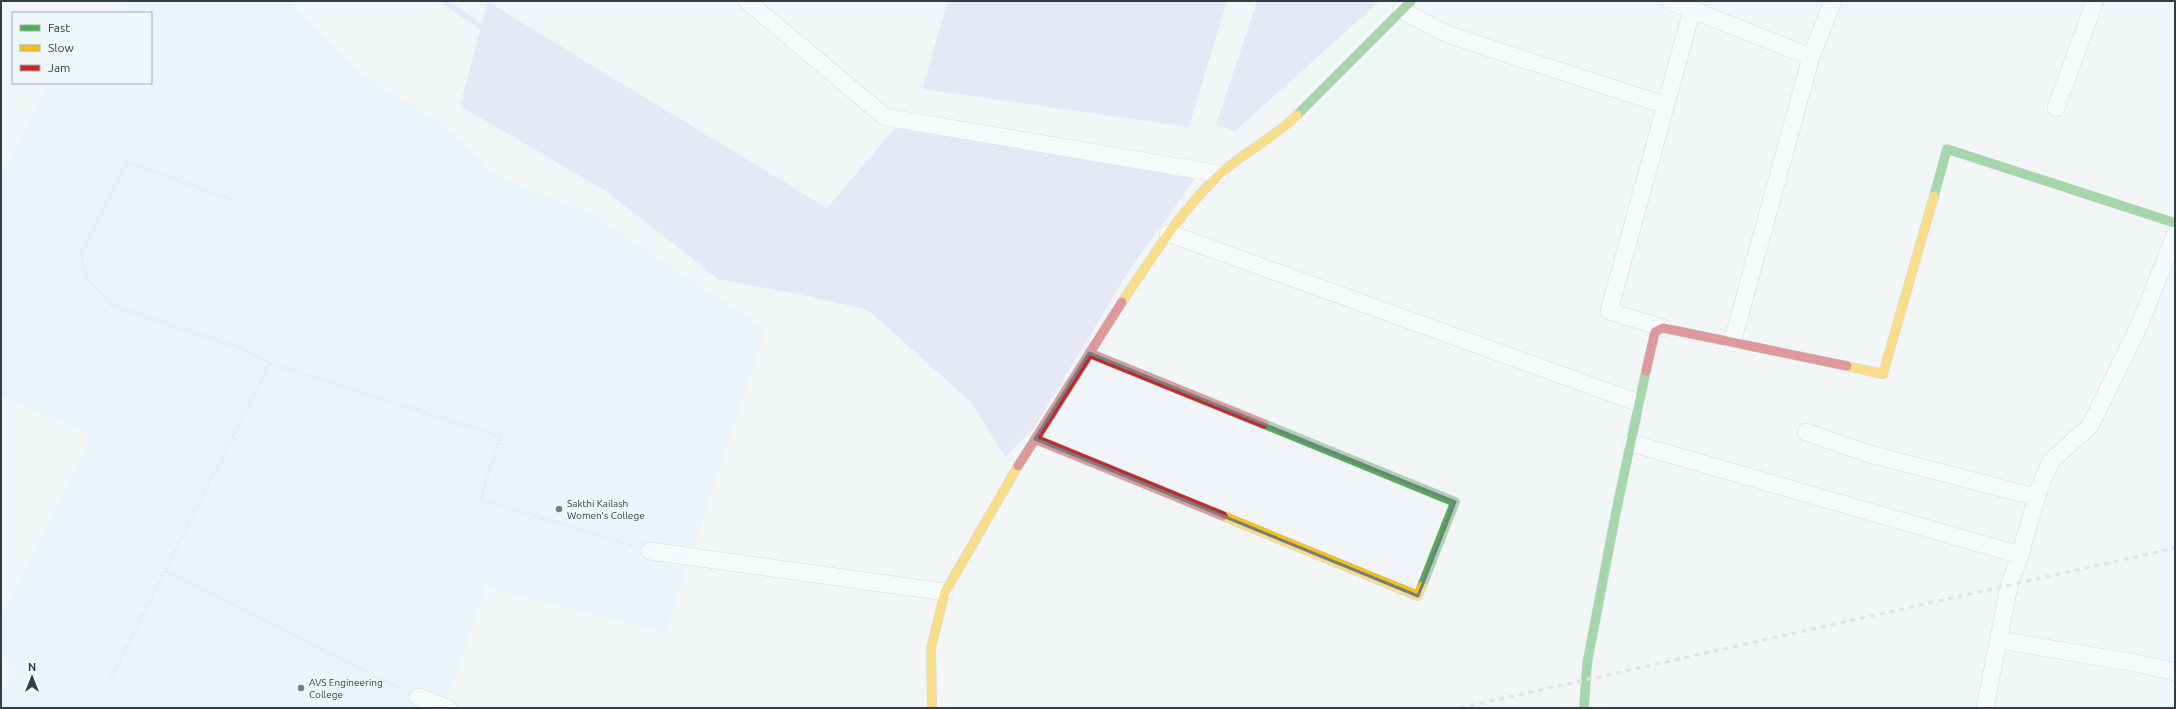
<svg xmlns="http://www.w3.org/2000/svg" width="2176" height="709" viewBox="0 0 2176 709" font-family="Ubuntu,sans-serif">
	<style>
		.built { fill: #e3f3fb }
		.water { fill: #d7d8f4 }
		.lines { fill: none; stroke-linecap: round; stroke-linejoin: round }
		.stream { stroke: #d7d8f4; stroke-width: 5.5 }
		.street-casing { stroke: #b0b8bc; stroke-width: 18 }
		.fast-casing { stroke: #b0b8bc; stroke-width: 10 }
		.slow-casing { stroke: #b0b8bc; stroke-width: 10 }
		.jam-casing { stroke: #b0b8bc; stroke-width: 10 }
		.path { stroke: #d8dbdc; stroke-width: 2.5; stroke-dasharray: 2 2; stroke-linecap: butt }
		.street { stroke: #fdfefe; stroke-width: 17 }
		.fast { stroke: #4caf50; stroke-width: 9 }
		.slow { stroke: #ffc107; stroke-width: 9 }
		.jam { stroke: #c62828; stroke-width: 9 }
		.rail { stroke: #c9cbcc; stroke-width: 3; stroke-dasharray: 5 5; stroke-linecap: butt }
		.marked { fill: none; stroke: #747f84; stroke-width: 3; stroke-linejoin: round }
		.poi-dot { fill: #747f84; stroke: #eff6fa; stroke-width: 1.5 }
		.labels { text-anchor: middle; stroke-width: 3; stroke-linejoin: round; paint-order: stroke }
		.poi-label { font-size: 10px; fill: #303f46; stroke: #eff6fa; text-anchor: start }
	</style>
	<rect width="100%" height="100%" fill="#f2f5f7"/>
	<!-- built -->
	<path class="built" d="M128 1H288L364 76 439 122 498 176 592 214 766 329 666 633 485 587 456 677 441 708H1V693L21 671 1 654V618L91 436 1 395V176L48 83H151V13H122Z"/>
	<!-- water -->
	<path class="water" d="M948 1H1227L1189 127 922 89Z
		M1257 1H1380L1235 131 1216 125Z
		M488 2 827 208 895 128 1197 176 1128 272 1034 428 1005 457 971 402 868 310 802 295 718 279 606 191 460 106Z"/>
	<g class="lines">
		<!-- stream -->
		<path class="stream" d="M444 1 487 31"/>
		<!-- street casing -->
		<g class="street-casing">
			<path id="street" d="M747 1 885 117 1220 174
				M1670 1 1811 57
				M1401 10 1445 33 1489 48 1665 105
				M2056 108 2095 1
				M1168 233 1639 403
				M1663 328 1609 311 1692 10
				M1732 343 1811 57 1833 1
				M1806 432 1866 453 2036 497
				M1631 443 2020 555
				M650 551 945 592
				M1999 640 2141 664 2175 672
				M418 697 448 708
				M1985 708 2009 586 2020 555 2040 486 2051 461 2090 426 2140 324 2175 235"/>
		</g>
		<!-- fast casing -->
		<g class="fast-casing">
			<path id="fast" d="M1297 115 1411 1
				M1934 196 1947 149 2175 223
				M1264 424 1455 502 1422 586
				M1584 708 1587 664 1616 512 1646 371"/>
		</g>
		<!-- slow casing -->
		<g class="slow-casing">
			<path id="slow" d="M1122 302C1152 258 1180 211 1220 174 1244 152 1274 138 1297 115
				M1847 366 1883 374 1934 196
				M1223 516 1418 596 1422 586
				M932 708 931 648 945 592 1018 466"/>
		</g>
		<!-- jam casing -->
		<g class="jam-casing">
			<path id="jam" d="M1089 353 1264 424
				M1646 371 1655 332 1663 328 1847 366
				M1035 439 1223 516
				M1018 466 1122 302"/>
		</g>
		<!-- path -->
		<path class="path" d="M234 200 127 162 81 254 86 277 111 305 243 349 270 363
			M166 571 403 690
			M110 680 270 363 501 437 480 499 634 546"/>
		<!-- street -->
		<use href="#street" class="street"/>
		<!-- fast -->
		<use href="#fast" class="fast"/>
		<!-- slow -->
		<use href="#slow" class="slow"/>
		<!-- jam -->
		<use href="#jam" class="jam"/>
		<!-- rail -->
		<path class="rail" d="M1460 708 2175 548"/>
	</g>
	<!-- marked area -->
	<path d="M0 0H2176V709H0ZM1089 353 1455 502 1418 596 1035 439Z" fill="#f2f5f7" fill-opacity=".55" fill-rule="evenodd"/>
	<path class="marked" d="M1089 353 1455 502 1418 596 1035 439Z"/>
	<!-- markers -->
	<g class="poi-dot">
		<circle cx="559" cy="509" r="4"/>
		<circle cx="301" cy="688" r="4"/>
	</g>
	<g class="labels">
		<!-- poi labels -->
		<g class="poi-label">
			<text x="567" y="507">Sakthi Kailash<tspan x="567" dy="12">Women's College</tspan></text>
			<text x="309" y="686">AVS Engineering<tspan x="309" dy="12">College</tspan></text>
		</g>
	</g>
	<!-- border -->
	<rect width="2176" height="709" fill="none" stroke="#303f46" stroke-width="4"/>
	<!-- legend -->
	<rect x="12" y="12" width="140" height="72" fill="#eff6fa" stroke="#a3adb2"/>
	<rect x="20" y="25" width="20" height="6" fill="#4caf50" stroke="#a3adb2"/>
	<text x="48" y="32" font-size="12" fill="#303f46">Fast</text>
	<rect x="20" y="45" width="20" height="6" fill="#ffc107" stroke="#a3adb2"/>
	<text x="48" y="52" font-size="12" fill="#303f46">Slow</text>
	<rect x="20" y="65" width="20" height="6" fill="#c62828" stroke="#a3adb2"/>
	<text x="48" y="72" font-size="12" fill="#303f46">Jam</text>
	<!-- north arrow -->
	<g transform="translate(32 677)" stroke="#eff6fa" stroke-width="3" paint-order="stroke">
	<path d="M0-3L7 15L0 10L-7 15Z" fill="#303f46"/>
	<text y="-6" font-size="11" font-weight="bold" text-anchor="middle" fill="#303f46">N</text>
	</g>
</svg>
